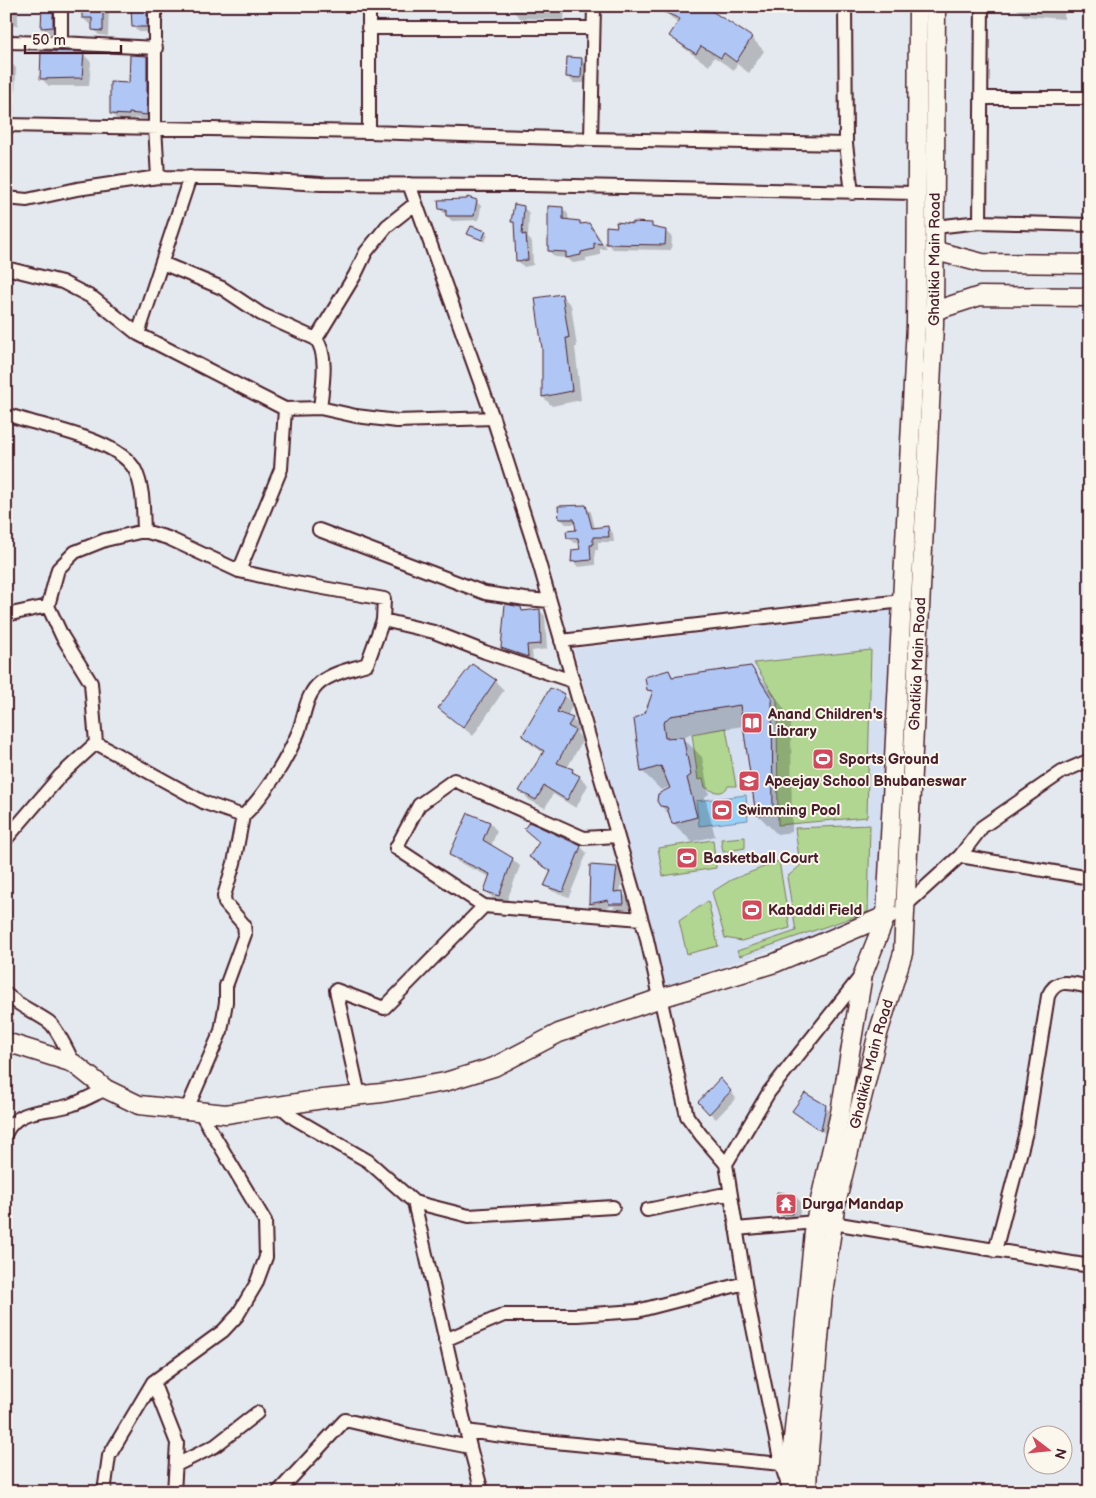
<svg xmlns="http://www.w3.org/2000/svg" width="1096" height="1498" viewBox="0 0 1096 1498" font-family="'Balsamiq Sans',sans-serif">
	<style>
		.built { fill: #d4dff1 }
		.green { fill: #b1d692; stroke: #7e7a5e }
		.water { fill: #97d1f7; stroke: #788aa5 }
		.shadow { fill: #0003 }
		.building { fill: #b0c7f5; stroke: #4a1f2b }
		.lines { fill: none; stroke-linecap: round; stroke-linejoin: round }
		.street-casing { stroke: #4a1f2b; stroke-width: 16 }
		.secondary-casing { stroke: #4a1f2b; stroke-width: 21 }
		.street { stroke: #fbf7ec; stroke-width: 12 }
		.secondary { stroke: #fbf7ec; stroke-width: 18 }
		.labels { text-anchor: middle; stroke-width: 4; stroke-linejoin: round; paint-order: stroke }
		.street-label { font-size: 15px; fill: #4a1f2b; stroke: #fbf7ec }
		.poi-label { font-size: 15px; font-weight: bold; fill: #4a1f2b; stroke: #fbf7ec; text-anchor: start }
	</style>
	<rect width="100%" height="100%" fill="#e4e9ef"/>
	<filter id="ink" filterUnits="userSpaceOnUse"><feTurbulence type="fractalNoise" baseFrequency=".02" numOctaves="2"/><feDisplacementMap in="SourceGraphic" scale="10" xChannelSelector="R" yChannelSelector="G"/><feConvolveMatrix kernelMatrix="1 2 1 2 8 2 1 2 1" color-interpolation-filters="sRGB"/></filter>
	<g filter="url(#ink)">
		<!-- built -->
		<path class="built" d="M896 609 881 914 666 985 574 649Z"/>
		<!-- green -->
		<path class="green" d="M871 650 867 817 778 825 777 700 754 663Z
			M726 728 736 786H728C723 796 713 792 705 787L703 779 698 780 692 734Z
			M870 825 868 912 740 956 737 951 796 931 787 877 800 866 795 828Z
			M745 837V848L723 852 721 839Z
			M713 840 716 868 663 876 658 848Z
			M779 861 790 928 741 941 725 938 712 892 731 880Z
			M708 901 718 946 687 954 679 921Z"/>
		<!-- water -->
		<path class="water" d="M746 795 748 820 699 826 696 801Z"/>
		<!-- shadow -->
		<path class="shadow" d="M6 6H18V25L6 26Z
			M44 6H62L58 33 48 34 43 28Z
			M84 6H109L108 36 99 35 93 29V24H89L83 18Z
			M133 6H156L152 32H139L133 26Z
			M512 6H565L564 20 520 18 512 10Z
			M702 6 752 38 764 51 749 73 737 64 734 70 714 57 709 66 684 48 671 36 678 24 667 13Z
			M799 6H833V13H807Z
			M1065 6 1064 19 1024 16 1015 7Z
			M83 54 91 62 89 86H49L41 78Z
			M146 57 152 63V120L134 118 135 120H117L111 113Z
			M581 59 587 66V83H574L568 77Z
			M6 62H10L16 68 14 123 6 125Z
			M476 201 481 206 479 220 452 221 440 209Z
			M523 207 529 213 528 238 532 242 533 265 524 267 518 261 515 223 513 221Z
			M562 208 568 214 569 221 580 222 583 225 588 224 595 231 607 249H600V255L586 258V261L573 263 567 258 555 257 549 251Z
			M651 225 656 229 665 231 672 237 671 250 613 249 607 243Z
			M485 232 488 235 485 242 469 234Z
			M562 296 571 305 577 347H575L581 400 552 406 543 397Z
			M585 507 591 512 595 528 607 527 613 533 614 542H598V550H595V565L578 567 573 561 581 550 580 543H574L568 538 578 531 576 524H566L560 518Z
			M520 608 525 612 539 610 545 616 547 649 532 651 533 662 508 654 502 648Z
			M750 668 769 687 791 719 792 832 777 834 758 815 744 726 689 734 684 739 702 757 709 794 705 797 715 836 692 842 673 823 670 815 661 806 673 786 661 790 642 771 646 714 653 694 648 689 668 671 675 678Z
			M495 681 504 690 473 736 440 708Z
			M564 695 573 704 567 717 572 719 580 727 577 733 583 740 567 768 572 770 588 785 576 808 553 794 545 808 529 800 521 791 544 753 532 745 523 736Z
			M469 814 490 823 497 831 491 846 512 859 520 866 506 903 493 898 485 890 490 877 458 862 451 854Z
			M529 824 581 847 587 853 569 897 552 891 546 885 552 872 537 863 531 857 540 843Z
			M592 866 617 868 623 874 620 893H622L629 899 630 909H616L613 906 596 910 590 904Z
			M726 1086 736 1098 716 1119 699 1102Z
			M825 1106 831 1113 827 1135 794 1110Z
			M795 1196 801 1202 799 1219H785L778 1213Z"/>
		<!-- building -->
		<path class="building" d="M42 6H53V27L41 28Z
			M82 6H103V31L92 30V18H82Z
			M131 6H147V27H132Z
			M650 6H704L752 37 736 62 724 53 721 58 701 46 696 54 669 36 680 19Z
			M41 51 84 52 82 78 40 79Z
			M130 55 147 56V115L129 113V115L110 114V82L129 83Z
			M567 57 582 58 581 78 566 77Z
			M467 197 477 200 474 216H446V210L439 209 438 200 467 199Z
			M514 204 524 206 522 235 526 234 528 260 516 261 514 222H511Z
			M548 206 563 207V219L580 221V224L589 223 602 244 594 243V249L581 252V255L566 258V252L548 251Z
			M616 222 633 224V222L652 223V227L666 230 665 245 606 244V226L617 227Z
			M471 226 486 231 482 240 467 234Z
			M562 294 569 338H566L572 391 542 397V348L535 298Z
			M586 505 592 528 608 526 609 537H593V545H590L591 560 571 562 572 550 580 549 578 538H567L566 531 576 530 574 519H559L558 506Z
			M505 604 521 607 522 611 540 609 541 644 527 645 528 657 501 648Z
			M472 664 496 680 463 728 438 708Z
			M751 666 772 699 773 814 756 815 740 705 670 716 663 723 665 738 683 737 691 775 687 778 697 817 672 824 667 807 660 806 657 801 658 794 670 788 661 766 641 772 634 719 645 713 653 691 647 690 645 677 669 670 672 677Z
			M550 688 565 694 557 712 573 718 568 726 575 730 557 763 573 769 572 772 580 776 567 800 544 786 536 800 519 791 544 751 522 736Z
			M468 813 490 822 483 840 513 858 499 896 484 891 490 874 449 855Z
			M529 822 581 846 563 892 544 886 551 871 529 857 539 842 524 829Z
			M590 865 617 867 614 892 623 891 624 904H609L608 900 589 904Z
			M720 1078 731 1091 709 1114 698 1102Z
			M805 1093 826 1105 821 1131 792 1111Z
			M777 1192 795 1195 793 1214 777 1213Z"/>
		<g class="lines">
			<!-- street casing -->
			<g class="street-casing">
				<path id="street" d="M61 6V43L156 48
					M155 6V127L158 177
					M369 6V132
					M594 6 591 139 846 144 852 193
					M845 6 846 144
					M368 28H593
					M6 42 61 43
					M981 98H1090
					M6 125 369 132 591 139
					M190 177 138 334 285 409 281 469 239 571
					M409 184 493 418 533 542 646 935 687 1116 701 1135 726 1164 749 1308 781 1464 788 1485
					M6 198 27 200 77 189 158 177 221 178 321 184 526 185 916 193
					M980 222 1090 225
					M935 227 980 222 982 6
					M162 263 222 288 261 314 316 339C329 355 322 389 320 408
					M6 268 62 282 93 298 138 334
					M316 339 355 275 366 252 387 226 416 203
					M285 409 320 408 356 416 397 421 493 418
					M6 414C40 427 118 438 135 470 144 488 143 511 144 531
					M319 530 485 593 525 599 550 601
					M6 615 48 606
					M561 641 902 601
					M96 743 91 683 62 636 48 606 58 569 75 552 105 540 144 531 168 538 239 571 279 580 384 599 383 620
					M6 839 60 776 96 743 205 803 243 816C265 795 286 761 298 733 305 716 305 694 321 682 334 672 352 669 367 664L383 620 434 632 485 652 572 681
					M960 856 1090 878
					M906 905 960 856 982 827 1062 772 1090 760
					M484 906 396 848 419 805 454 780 584 838 617 836
					M6 994C20 1007 35 1012 49 1022 56 1027 70 1055 73 1063
					M359 1095 336 990 384 1008 484 906 641 919
					M280 1106 294 1118 368 1161 414 1202 470 1447 482 1492
					M187 1109 221 1031 226 1002V986L245 934 244 925 225 903 224 896 234 863 243 816
					M6 1133C18 1107 47 1113 71 1105 83 1101 95 1094 106 1089
					M726 1164 769 1092 861 976
					M414 1202 469 1216 613 1207
					M647 1210 730 1193
					M736 1229 815 1222 833 1223 1090 1266
					M995 1251 1027 1128 1048 996C1057 976 1072 984 1090 987
					M445 1340 504 1315H577L637 1311 745 1283
					M153 1382 223 1331 237 1316 256 1284 266 1257 265 1221 200 1112
					M466 1431 534 1440 781 1464
					M176 1465 215 1446 257 1413
					M104 1492 109 1456 153 1382 177 1443 174 1492
					M278 1492 345 1420 409 1435 470 1447"/>
			</g>
			<!-- secondary casing -->
			<g class="secondary-casing">
				<g id="secondary">
					<path d="M936 251 982 263 1090 264"/>
					<path d="M934 311 980 296 1090 297"/>
					<path d="M6 1042 73 1063 106 1089 139 1105 226 1114 323 1099 382 1093 445 1082 494 1067 559 1033 661 998 775 963 890 914"/>
					<path d="M791 1492 792 1449 815 1222 840 1113 863 974 886 916 916 325 918 6"/>
					<path id="s1" d="M807 1492 808 1462 823 1294 835 1208 877 1037 903 953 934 325 936 6"/>
				</g>
			</g>
			<!-- street -->
			<use href="#street" class="street"/>
			<!-- secondary -->
			<use href="#secondary" class="secondary"/>
		</g>
	</g>
	<!-- icons -->
	<defs>
		<g id="library-square" transform="scale(1.125)"><rect x="-9" y="-9" width="18" height="18" rx="4" fill="#d1495b" stroke="#fbf7ec"/><path d="M-6-4Q-3-5.5-.7-3.5V5Q-3 3-6 4ZM6-4Q3-5.5 .7-3.5V5Q3 3 6 4Z" fill="#fff"/></g>
		<g id="stadium-square" transform="scale(1.125)"><rect x="-9" y="-9" width="18" height="18" rx="4" fill="#d1495b" stroke="#fbf7ec"/><path d="M0-5a6.5 5 0 1 0 0 10a6.5 5 0 1 0 0-10ZM-3.5-1.8h7v3.6h-7Z" fill="#fff"/></g>
		<g id="school-square" transform="scale(1.125)"><rect x="-9" y="-9" width="18" height="18" rx="4" fill="#d1495b" stroke="#fbf7ec"/><path d="M0-5L7-2L0 1L-7-2ZM-4 1L0 2.5L4 1V4Q0 6-4 4Z" fill="#fff"/></g>
		<g id="temple-square" transform="scale(1.125)"><rect x="-9" y="-9" width="18" height="18" rx="4" fill="#d1495b" stroke="#fbf7ec"/><path d="M0-6L5-2H3V0L6.5 2.5H4V6H1.5V3h-3V6H-4V2.5H-6.5L-3 0V-2H-5Z" fill="#fff"/></g>
	</defs>
	<g fill-rule="evenodd">
		<use href="#library-square" x="752" y="723"/>
		<use href="#stadium-square" x="823" y="759"/>
		<use href="#school-square" x="749" y="781"/>
		<use href="#stadium-square" x="722" y="810"/>
		<use href="#stadium-square" x="687" y="858"/>
		<use href="#stadium-square" x="752" y="910"/>
		<use href="#temple-square" x="786" y="1204"/>
	</g>
	<g class="labels">
		<!-- street labels -->
		<g class="street-label">
			<text dy="5" stroke="none"><textPath href="#s1" startOffset="1244">Ghatikia Main Road</textPath></text>
			<text dy="5" stroke="none"><textPath href="#s1" startOffset="839">Ghatikia Main Road</textPath></text>
			<text dy="5" stroke="none"><textPath href="#s1" startOffset="434">Ghatikia Main Road</textPath></text>
		</g>
		<!-- poi labels -->
		<g class="poi-label">
			<text x="768" y="719">Anand Children's<tspan x="768" dy="17">Library</tspan></text>
			<text x="839" y="764">Sports Ground</text>
			<text x="765" y="786">Apeejay School Bhubaneswar</text>
			<text x="738" y="815">Swimming Pool</text>
			<text x="703" y="863">Basketball Court</text>
			<text x="768" y="915">Kabaddi Field</text>
			<text x="802" y="1209">Durga Mandap</text>
		</g>
	</g>
	<!-- margin -->
	<rect width="1096" height="1498" fill="none" stroke="#fbf7ec" stroke-width="25"/>
	<rect x="12" y="12" width="1071" height="1473" fill="none" stroke="#4a1f2b" stroke-width="2" filter="url(#ink)"/>
	<!-- north arrow -->
	<g transform="translate(1048 1450) rotate(106)"><circle r="24" fill="#fbf7ec" stroke="#b4a19f"/>
	<path d="M0-4L9 19L0 12L-9 19Z" fill="#d1495b"/>
	<text y="-8" font-size="14" font-weight="bold" text-anchor="middle" fill="#4a1f2b">N</text>
	</g>
	<!-- scale -->
	<path d="M25 45v8h96v-8" fill="none" stroke="#4a1f2b" stroke-width="2.5"/>
	<text x="32" y="45" font-size="15" fill="#4a1f2b" stroke="#fbf7ec" stroke-width="4" paint-order="stroke">50 m</text>
</svg>
